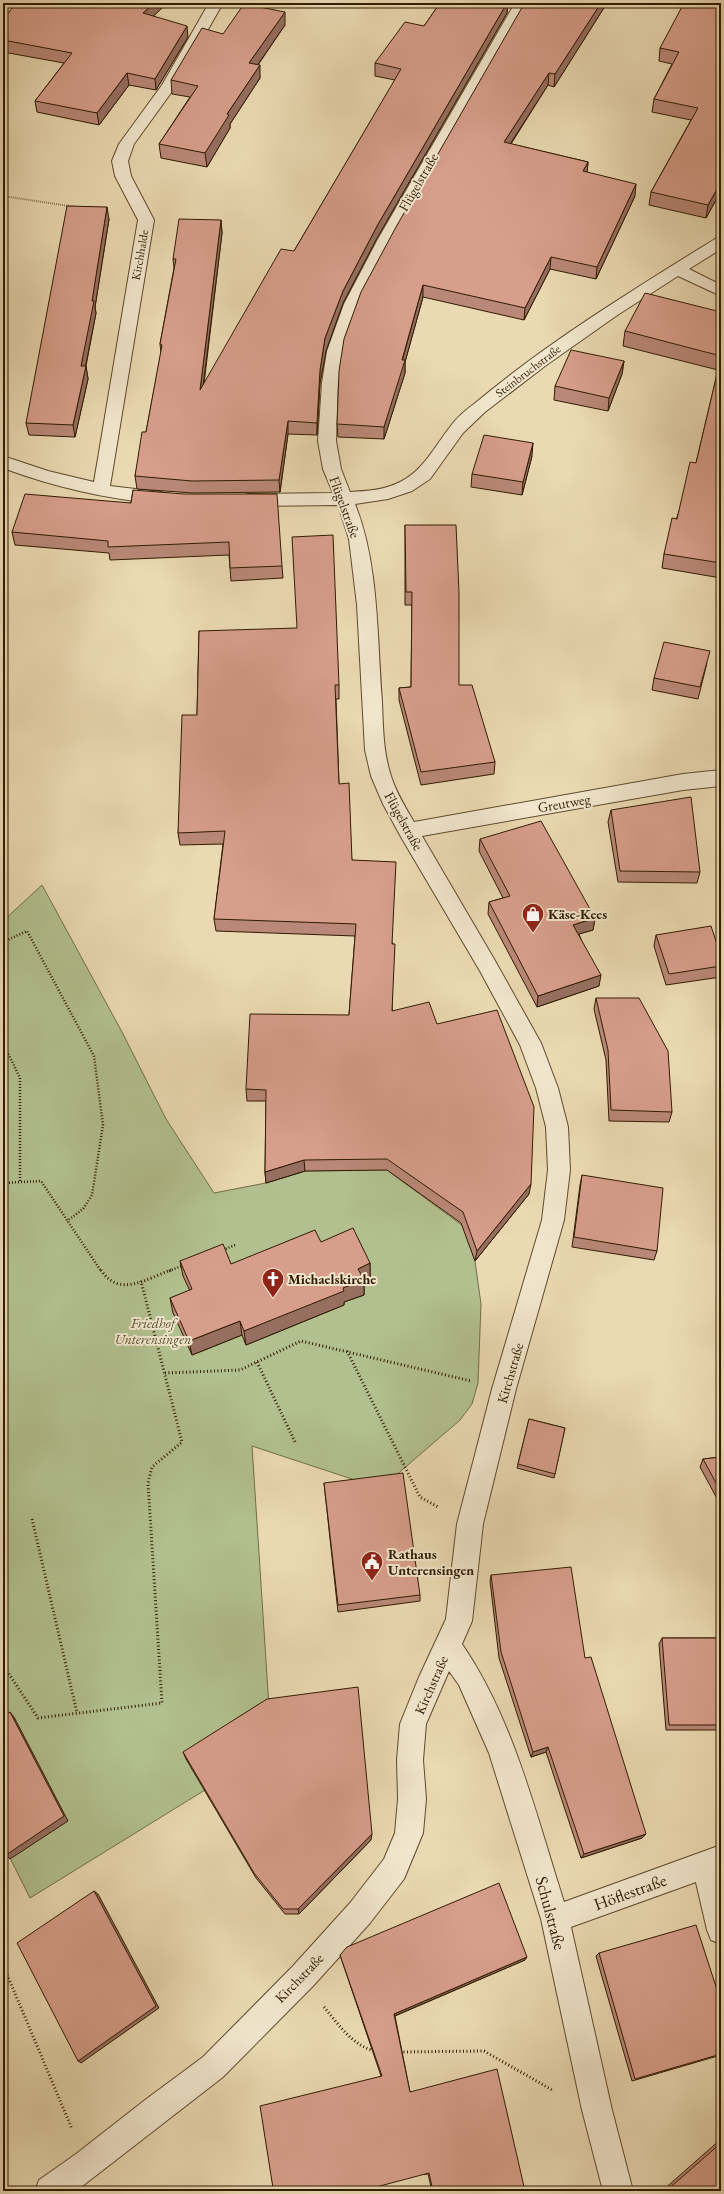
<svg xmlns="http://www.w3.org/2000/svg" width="724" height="2194" viewBox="0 0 724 2194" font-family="'EB Garamond',serif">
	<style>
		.green { fill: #b2c08f; stroke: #716e48 }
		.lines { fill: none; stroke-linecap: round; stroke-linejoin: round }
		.lane-casing { stroke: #5e4a2c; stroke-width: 2 }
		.street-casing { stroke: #5e4a2c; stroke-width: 2 }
		.path-far2 { stroke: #301b00; stroke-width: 2; stroke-dasharray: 0.5 1.5; stroke-linecap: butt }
		.path-far1 { stroke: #301b00; stroke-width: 2.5; stroke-dasharray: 1 2; stroke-linecap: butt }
		.path { stroke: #301b00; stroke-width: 3; stroke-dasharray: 1 2.5; stroke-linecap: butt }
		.lane { fill: #f1e6cd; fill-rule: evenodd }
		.street { fill: #f1e6cd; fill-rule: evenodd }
		.wall { fill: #b98878; stroke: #301b00 }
		.shaded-wall { fill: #966f61; stroke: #301b00 }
		.building { fill: #d79e8b; stroke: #301b00 }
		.labels { text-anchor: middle; stroke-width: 4; stroke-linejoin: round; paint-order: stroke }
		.far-street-label { font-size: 12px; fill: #301b00; stroke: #f1e6cd }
		.street-label { font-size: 14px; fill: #301b00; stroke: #f1e6cd }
		.poi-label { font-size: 14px; font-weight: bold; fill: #301b00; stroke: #f1e6cd; text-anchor: start }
		.park-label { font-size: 14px; font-style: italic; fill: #574d2b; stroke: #f1e6cd }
		.near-street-label { font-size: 17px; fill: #301b00; stroke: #f1e6cd }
	</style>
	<rect width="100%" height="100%" fill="#ead9b2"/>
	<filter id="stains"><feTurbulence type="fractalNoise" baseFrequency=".005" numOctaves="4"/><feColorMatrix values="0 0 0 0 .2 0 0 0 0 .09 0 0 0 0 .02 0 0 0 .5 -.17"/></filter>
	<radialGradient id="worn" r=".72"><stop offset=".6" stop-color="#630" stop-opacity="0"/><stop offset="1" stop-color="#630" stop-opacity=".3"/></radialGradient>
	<!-- green -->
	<path class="green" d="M42 885 122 1032 166 1119 214 1193 266 1183 305 1171 387 1170 463 1226 475 1261 481 1304 478 1383 472 1404 460 1420 387 1483 367 1484 252 1446 269 1707 205 1790 30 1898 3 1844V921Z"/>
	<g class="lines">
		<!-- lane casing -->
		<g class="lane-casing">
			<path id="lane" d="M706 1851 716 1855 721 1870V1944L711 1940 707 1930 692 1865 696 1855Z"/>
		</g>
		<!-- street casing -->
		<g class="street-casing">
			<path id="street" d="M209 3H223L176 86 134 144 128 161 131 176 154 220 110 486 161 492 167 494 170 498 167 502 161 504C107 499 54 487 3 468V456L48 471 94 482 138 220 115 176 112 161 119 144 162 85Z
				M515 3H529L394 239 360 304 343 351 338 383 336 441 341 469 350 492C367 491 385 490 400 482 423 471 435 446 450 427 456 418 466 410 474 404 549 341 633 290 715 239L721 237V249L689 269 721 285V296L678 276 616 316 545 366 485 412 463 433 430 479 412 491 388 499 355 504C379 563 377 638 382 701 383 726 383 752 391 776 396 792 405 807 414 822L683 774 721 770V786L683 790 422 836 494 959 541 1043 558 1088 568 1127 570 1170 564 1220 516 1389 483 1524 472 1621 462 1644C514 1720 536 1815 564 1902L721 1845V1873L571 1927 612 2110 633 2191H603L582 2110 541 1919 489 1753 459 1685 449 1671 426 1724 423 1760 426 1799 423 1833 404 1879 370 1923 313 1986 223 2077 76 2191H35L39 2180 76 2154 145 2100 203 2057 293 1966 350 1903 384 1859 395 1833 398 1799 397 1760 400 1724 419 1677 446 1619 457 1524 492 1389 542 1220 548 1170 546 1127 536 1088 520 1045 480 971 401 837 383 804 371 776 365 750 357 605 349 539 338 505 248 506 242 504 239 500 242 496 248 494 333 493 323 469 318 441 322 383 327 351 344 304 378 239Z"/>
		</g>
		<!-- path-far2 -->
		<path class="path-far2" d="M3 196 76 207"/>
		<!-- path-far1 -->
		<path class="path-far1" d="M3 942 27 931 94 1056 103 1125 92 1195 83 1209 67 1221
			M3 1043 20 1078V1182
			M3 1183 41 1181 101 1271
			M223 1250 235 1245
			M169 1271 184 1265"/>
		<!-- path -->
		<path class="path" d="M101 1270C119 1298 146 1279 171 1270
			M347 1351 420 1497 438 1507
			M257 1362 296 1444
			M165 1373 240 1370 301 1341 471 1381
			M32 1519 77 1713
			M3 1665 38 1718 162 1703 148 1483 152 1467 182 1442 141 1281
			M3 1965 72 2129
			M324 2007C338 2024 353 2046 375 2051
			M400 2052 484 2051 554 2091"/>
		<!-- lane -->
		<use href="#lane" class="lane"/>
		<!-- street -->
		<use href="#street" class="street"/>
	</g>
	<!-- wall -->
	<path class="wall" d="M99 3H161L162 8 153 16 188 37 156 90 129 85 99 125 37 112 35 101 64 63 3 52V20L96 6Z
		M440 3H508L507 13 377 238 343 303 326 351 320 383 317 435 288 434 280 492 193 493 137 489 135 476 146 432 161 353 160 344 174 268 173 259 221 220 222 233 204 384 294 251 395 80 375 76V63L424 26Z
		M607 3 554 87 548 85 511 144 588 162 587 172 635 196 596 279 550 269 524 320 423 297 405 362V373L384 439 338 437 337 424 542 8Z
		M721 3V191L706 218 649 205 651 192 691 120 652 112 654 99 672 64 659 61 660 48Z
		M285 25 258 65 260 78 230 124V128L207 167 161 158 159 144 190 97 172 94 171 80 223 34Z
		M109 219 95 307 96 313 86 366 88 379 75 437 29 435 26 423Z
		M721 312V578L662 568 664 554 696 463 718 370 623 346 625 331Z
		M624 361 622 374 608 411 554 400 555 386Z
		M532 456 522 495 471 487 472 474Z
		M133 490 282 566 283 578 231 581 229 555 110 560 109 553 15 545 12 532 131 503Z
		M405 525 459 685 495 762 494 774 421 785 399 700V688L411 687 412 605H405Z
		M199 631 339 685V699H336L339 784 352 860 393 944 392 1010 437 1024 529 1194 475 1261 461 1223 387 1170 305 1171 266 1183 265 1172 266 1101H247L246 1089 349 1015 355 936 216 931 214 919 223 844 180 845 178 833 197 715Z
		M707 663 698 699 652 690 654 678Z
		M611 810 700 872 697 883 618 882 608 822Z
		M480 839 595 918 593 930 579 934 599 986 537 1007 488 914 489 902 503 898 479 851Z
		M656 935 721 956V977L666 985 654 946Z
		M596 998 672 1112 669 1122 609 1121 606 1060 594 1009Z
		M582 1175 657 1251 654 1260 572 1247 580 1185Z
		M321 1242 370 1263V1278L364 1281V1295L344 1302V1305L246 1345 242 1335 192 1355 173 1313 170 1298 190 1291 183 1276 180 1261 231 1264Z
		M529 1419 565 1428 554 1478 517 1468Z
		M721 1457V1506L700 1467 703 1459Z
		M324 1483 420 1595V1601L338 1612Z
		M491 1575 585 1658 642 1838 581 1858 546 1752 531 1757 499 1658 490 1581Z
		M662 1638H721V1730H666L659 1644Z
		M183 1752 371 1840 299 1914H285L256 1878 186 1759Z
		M599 1953 721 2055 632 2081 596 1956Z
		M340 1955 525 1960 395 2016 410 2092 525 2191H432L428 2174 273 2188 381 2076 341 1958Z
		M721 2139V2191H662Z"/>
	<!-- shaded-wall -->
	<path class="shaded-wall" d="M154 3H161L162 8 144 25 143 13Z
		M507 3H508L507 13 377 238 343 303 326 351 320 383 317 435V423L320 370 325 338 343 291 377 226Z
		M601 3H607L554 87 555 74Z
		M285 12V25L250 76 249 63Z
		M187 26 188 37 156 90 155 79Z
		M260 65V78L230 124V128L207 167 205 153 227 114Z
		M127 73 129 85 99 125 97 113Z
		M549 73 548 85 503 155 504 142Z
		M588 162 587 175 583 171Z
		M721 182V191L706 218 708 205Z
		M636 184 635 196 596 279 597 267Z
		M107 207 109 219 95 307 96 313 83 379 81 366Z
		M221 220 222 233 201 403 200 390Z
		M551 257 550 269 524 320 525 308Z
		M423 285V297L405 362V373L384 439V427Z
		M624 361 622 374 608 411 609 398Z
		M86 366 88 379 75 437 73 425Z
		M288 421V434L280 492 279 480Z
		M533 443 532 456 522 495 523 482Z
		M595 918 593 930 572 936 573 925Z
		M601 975 599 986 537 1007 538 996Z
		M304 1160 305 1171 266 1183 265 1172Z
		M531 1184 529 1194 475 1261 477 1251Z
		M370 1263V1278L364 1281V1295L344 1302V1305L246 1345 244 1331 343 1288 358 1269Z
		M240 1321 242 1335 192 1355 189 1341Z
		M10 1712 14 1717 68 1821 10 1859 6 1855Z
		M548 1747 546 1752 531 1757 533 1752Z
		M372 1834 371 1840 299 1914 298 1909Z
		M646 1834 642 1838 581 1858 584 1854Z
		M94 1891 98 1894 159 2008 81 2063 78 2061Z
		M527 1957 525 1960 394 2016V2014Z"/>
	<!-- building -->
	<path class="building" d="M16 3H79L96 6 99 3H154L143 13 187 26 155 79 127 73 97 113 35 101 72 53 3 40V20Z
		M440 3H507L377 226 343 291 325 338 320 370 317 423 288 421 279 480 192 481 135 476 142 432H146L162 345 160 344 176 259H173L179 219 221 220 200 390 281 249 294 251 401 69 375 63 405 22 424 26Z
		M545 3H601L555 74 549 73 504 142 588 162 583 171 636 184 597 267 551 257 525 308 423 285 402 360H405L384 427 337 424 339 371 344 339 361 292 396 227 524 4 542 8Z
		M684 3H721V182L708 205 651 192 698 108 654 99 679 52 660 48Z
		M244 4 285 12 249 63 260 65 227 114 229 115 205 153 159 144 198 86 171 80 202 28 223 34Z
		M67 206 107 207 92 301H94L81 366H86L73 425 26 423Z
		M645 293 721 312V356L625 331Z
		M571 350 624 361 609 398 555 386Z
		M721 357V563L664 554 672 518 677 519 690 462 696 463Z
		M484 435 533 443 523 482 472 474Z
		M133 490 184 494H277L282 566 230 568 229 542 108 547V541L12 532 25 494 131 503Z
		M405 525H456L459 592V685H472L495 762 421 772 399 688 411 687 412 592H406Z
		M333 535 339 685H335L339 784 349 783 352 860 396 862 392 944H395L392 1011 429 1002 437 1024 497 1010 534 1107 531 1184 477 1251 463 1212 387 1159 304 1160 265 1172 266 1090 246 1089 250 1014 349 1015 356 924 214 919 225 831 178 833 182 715H197L199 631 297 628 292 537Z
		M664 642 710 651 700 687 654 678Z
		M691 797 700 872 620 871 611 810Z
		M541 821 595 918 573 925 601 975 538 996 489 902 510 896 480 839Z
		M711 926 721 956V966L669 974 656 935Z
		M596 998H639L668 1051 672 1112 611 1110 608 1050Z
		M582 1175 663 1188 657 1251 574 1237Z
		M353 1228 370 1263 358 1269 364 1280 343 1288 344 1291 244 1331 240 1321 189 1341 170 1298 192 1289 180 1261 223 1244 231 1264 315 1230 321 1242Z
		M529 1419 565 1428 555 1474 518 1464Z
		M721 1457V1492L703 1459Z
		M403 1473 420 1595 338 1605 324 1483Z
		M571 1567 585 1658 591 1657 646 1834 584 1854 548 1747 533 1752 501 1652 491 1575Z
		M662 1638H721V1725H669Z
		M358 1687 372 1834 298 1909H283L254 1873 183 1752 267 1699Z
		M10 1712 64 1816 6 1855 3 1849V1716Z
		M499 1883 527 1957 394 2014 410 2092 497 2069 525 2191H433L429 2173 361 2191H255L273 2188 260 2106 382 2076 340 1955 347 1947Z
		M94 1891 156 2006 78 2061 17 1943Z
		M696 1925 721 2002V2054L635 2079 599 1953Z
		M721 2143V2191H666Z"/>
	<!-- icons -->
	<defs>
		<g id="shop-pin" transform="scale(1.15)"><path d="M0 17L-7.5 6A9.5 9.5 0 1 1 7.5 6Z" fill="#8f2418" stroke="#f1e6cd"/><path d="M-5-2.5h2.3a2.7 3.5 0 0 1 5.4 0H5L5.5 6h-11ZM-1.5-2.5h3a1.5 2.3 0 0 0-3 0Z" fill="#fff"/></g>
		<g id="church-pin" transform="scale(1.15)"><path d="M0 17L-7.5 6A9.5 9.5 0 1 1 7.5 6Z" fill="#8f2418" stroke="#f1e6cd"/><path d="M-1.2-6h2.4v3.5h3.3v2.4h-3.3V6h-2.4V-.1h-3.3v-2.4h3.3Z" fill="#fff"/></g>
		<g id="civic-pin" transform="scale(1.15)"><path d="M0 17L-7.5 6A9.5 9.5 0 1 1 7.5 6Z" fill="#8f2418" stroke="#f1e6cd"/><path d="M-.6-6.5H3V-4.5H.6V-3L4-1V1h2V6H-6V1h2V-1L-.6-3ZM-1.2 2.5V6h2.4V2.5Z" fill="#fff"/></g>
	</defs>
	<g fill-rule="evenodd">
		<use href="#shop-pin" x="533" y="914"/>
		<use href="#church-pin" x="273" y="1279"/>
		<use href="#civic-pin" x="372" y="1562"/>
	</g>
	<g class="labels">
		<!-- far-street labels -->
		<g class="far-street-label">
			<text transform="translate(140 255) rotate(-80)" y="4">Kirchhalde</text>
			<text transform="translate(528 371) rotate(-37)" y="4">Steinbruchstraße</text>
		</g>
		<!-- street labels -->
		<g class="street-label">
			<text transform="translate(418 182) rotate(-60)" y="5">Flügelstraße</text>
			<text transform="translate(345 507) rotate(70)" y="5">Flügelstraße</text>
			<text transform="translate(564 803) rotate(-10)" y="5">Greutweg</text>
			<text transform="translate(404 821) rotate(61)" y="5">Flügelstraße</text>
			<text transform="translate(510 1373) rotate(-74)" y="5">Kirchstraße</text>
			<text transform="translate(431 1685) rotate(-66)" y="5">Kirchstraße</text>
			<text transform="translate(299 1978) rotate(-46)" y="5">Kirchstraße</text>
		</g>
		<!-- poi labels -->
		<g class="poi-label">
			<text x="548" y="919">Käse-Kees</text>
			<text x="288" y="1284">Michaelskirche</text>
			<text x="388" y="1559">Rathaus<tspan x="388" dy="16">Unterensingen</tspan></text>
		</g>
		<!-- park labels -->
		<g class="park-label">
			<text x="153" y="1328">Friedhof<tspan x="153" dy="16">Unterensingen</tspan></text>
		</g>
		<!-- near-street labels -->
		<g class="near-street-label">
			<text transform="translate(630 1892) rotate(-20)" y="6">Höflestraße</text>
			<text transform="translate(551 1913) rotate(75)" y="6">Schulstraße</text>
		</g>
	</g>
	<!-- margin -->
	<rect width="724" height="2194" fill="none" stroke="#ead9b2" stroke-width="16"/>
	<rect x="4" y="4" width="716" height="2186" fill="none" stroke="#301b00" stroke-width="2"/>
	<rect x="8" y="8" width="708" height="2178" fill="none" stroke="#301b00"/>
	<rect width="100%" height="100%" filter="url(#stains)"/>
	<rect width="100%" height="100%" fill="url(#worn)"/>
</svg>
